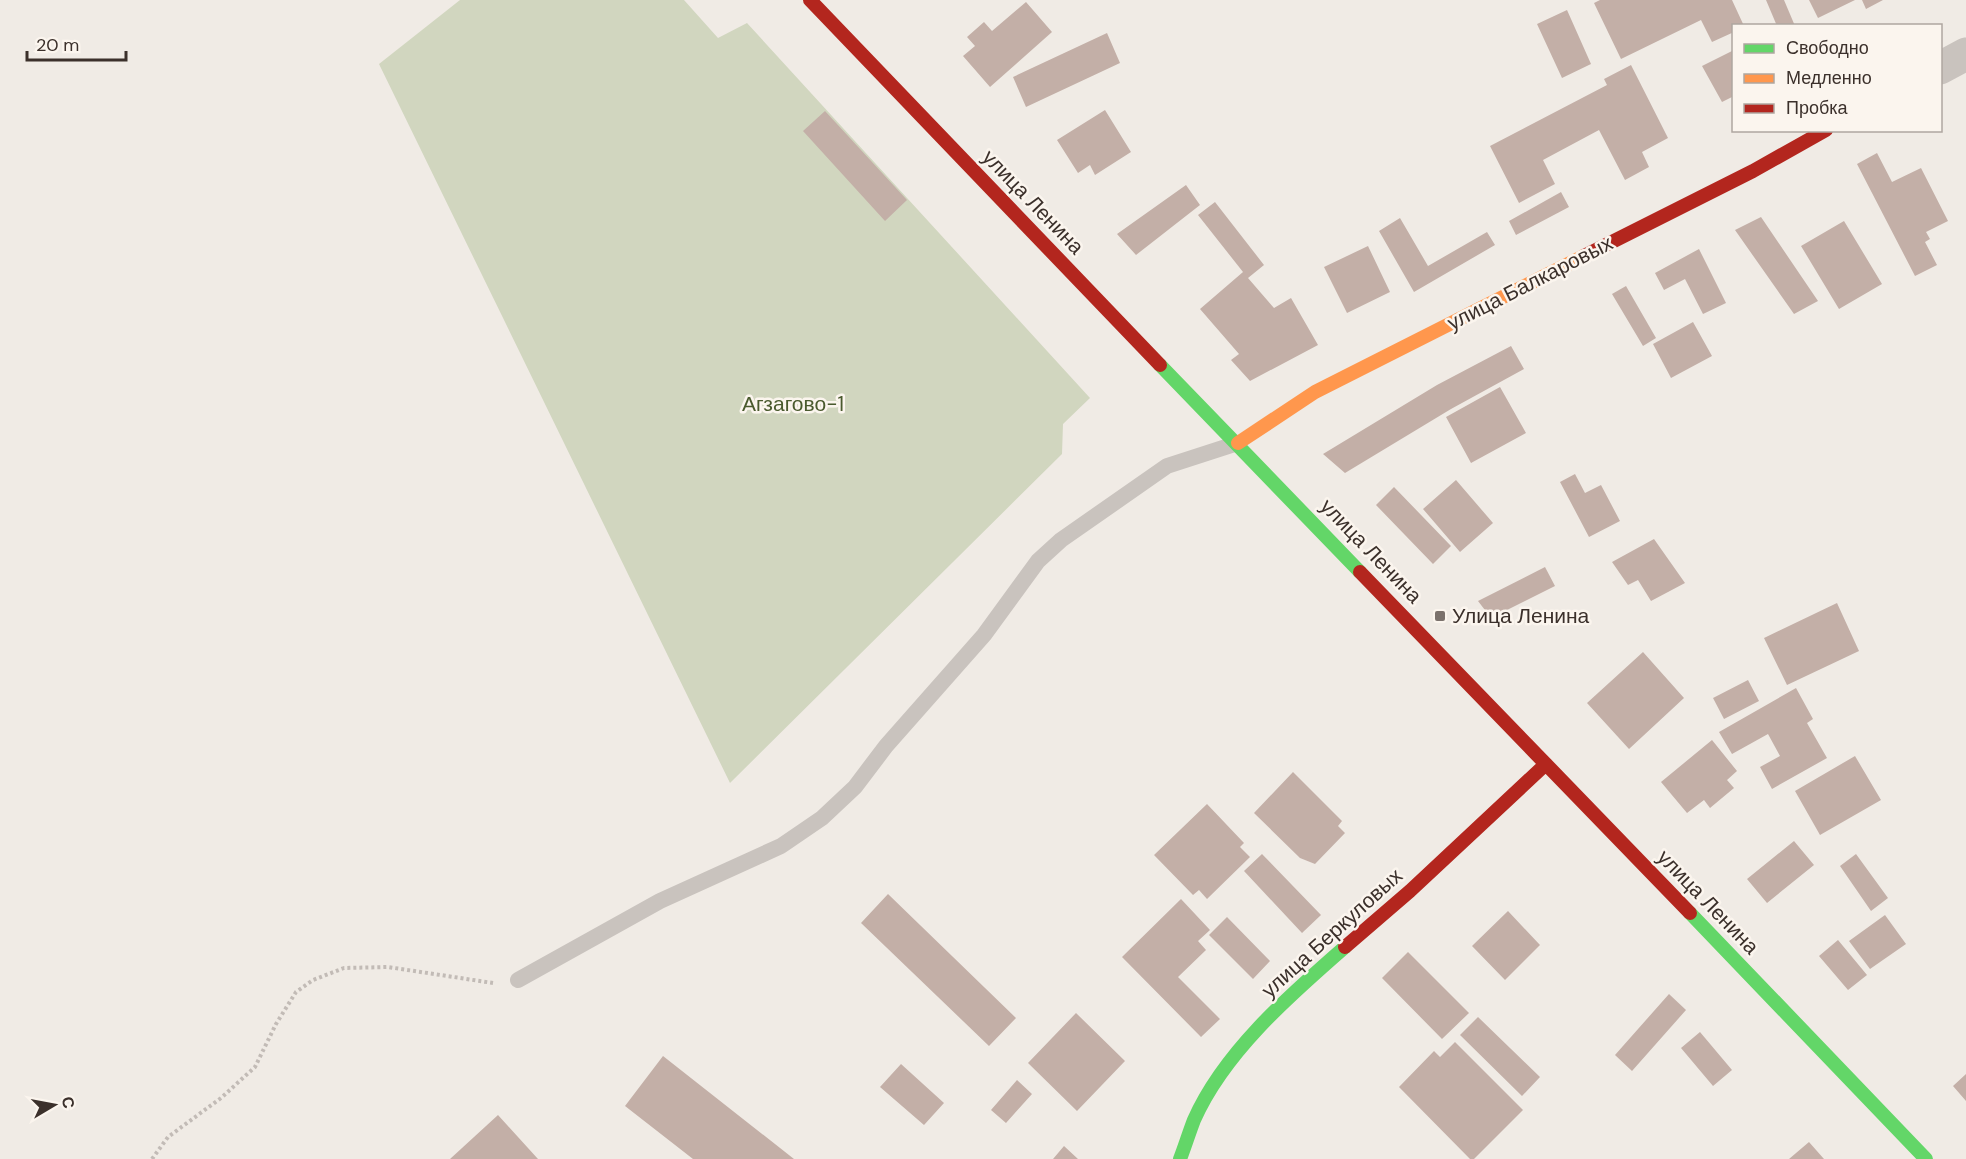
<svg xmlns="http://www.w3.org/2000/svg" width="1966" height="1159" viewBox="0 0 1966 1159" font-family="'DM Sans',sans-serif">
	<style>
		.green { fill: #d1d6bf }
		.building { fill: #c3afa7 }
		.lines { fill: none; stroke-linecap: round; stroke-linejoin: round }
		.path { stroke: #c2bbb6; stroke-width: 4; stroke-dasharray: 3 3; stroke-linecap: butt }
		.lane { stroke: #c9c3be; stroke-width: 16 }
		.street { stroke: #c9c3be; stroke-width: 33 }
		.fast { stroke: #63d668; stroke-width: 14 }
		.slow { stroke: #ff974d; stroke-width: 14 }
		.jam { stroke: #b3261e; stroke-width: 14 }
		.poi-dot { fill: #7a716c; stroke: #fbf5ee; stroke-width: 2 }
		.labels { text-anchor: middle; stroke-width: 5; stroke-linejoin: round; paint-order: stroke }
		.street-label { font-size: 21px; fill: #3b302b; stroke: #fbf5ee }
		.park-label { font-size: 21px; fill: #4a5a2e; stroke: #fbf5ee }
		.poi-label { font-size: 21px; fill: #3b302b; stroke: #fbf5ee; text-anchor: start }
	</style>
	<rect width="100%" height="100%" fill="#f0ebe5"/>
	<!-- green -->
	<path class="green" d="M460 0H684L718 38 747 23 1090 398 1063 424 1062 454 730 783 379 64Z"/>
	<!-- building -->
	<path class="building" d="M1600 0H1732L1744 26H1734V32L1712 42 1701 20 1621 59 1594 3Z
		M1766 0H1784L1795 26H1777Z
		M1809 0H1855L1818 18Z
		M1862 0H1883L1866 9Z
		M1026 2 1052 32 990 87 963 56 975 46 967 37 984 22 992 31Z
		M1567 10 1591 64 1562 78 1537 24Z
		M1107 33 1120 63 1026 107 1013 77Z
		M1734 50V96L1722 102 1702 66Z
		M1631 65 1668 138 1642 152 1649 167 1625 180 1599 130 1543 160 1555 184 1519 203 1490 146 1607 85 1604 79Z
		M1105 110 1131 152 1095 175 1090 165 1078 173 1057 140Z
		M825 111 907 200 885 221 803 131Z
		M1877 153 1892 182 1921 168 1948 221 1926 232 1930 239 1925 242 1937 265 1915 276 1857 164Z
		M1186 185 1200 205 1136 255 1117 234Z
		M1561 192 1569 207 1516 235 1509 221Z
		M1215 202 1264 265 1248 278 1274 308 1291 298 1318 345 1250 381 1231 360 1239 354 1200 309 1243 272 1198 215Z
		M1761 217 1818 301 1794 314 1735 230Z
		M1400 218 1428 266 1487 232 1495 245 1414 292 1379 231Z
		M1844 221 1882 284 1839 309 1801 246Z
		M1368 246 1390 292 1347 313 1324 267Z
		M1699 249 1726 303 1703 314 1685 279 1664 290 1655 273Z
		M1626 286 1656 338 1643 346 1612 294Z
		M1693 322 1712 356 1671 378 1653 344Z
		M1511 346 1524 369 1451 409 1345 473 1323 454 1437 385Z
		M1500 387 1526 433 1471 463 1446 417Z
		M1575 474 1585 493 1601 485 1620 521 1589 537 1560 482Z
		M1456 480 1493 523 1460 552 1423 509Z
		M1394 487 1451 546 1433 564 1376 505Z
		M1654 539 1685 583 1651 601 1638 580 1628 585 1612 562Z
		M1545 567 1555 586 1491 618 1478 601Z
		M1837 603 1859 651 1787 685 1764 638Z
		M1643 652 1684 698 1629 749 1587 703Z
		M1748 680 1759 701 1724 719 1713 698Z
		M1796 688 1813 719 1807 723 1827 758 1772 789 1760 767 1780 756 1768 734 1732 754 1719 732Z
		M1712 740 1737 771 1727 780 1734 788 1710 808 1704 800 1687 813 1661 782Z
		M1855 756 1881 800 1820 835 1795 791Z
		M1293 772 1342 821 1338 826 1345 833 1315 864 1300 858 1254 813Z
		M1207 804 1244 843 1240 847 1250 857 1207 899 1199 890 1193 895 1154 855Z
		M1794 841 1814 865 1767 903 1747 879Z
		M1262 854 1321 915 1302 933 1244 871Z
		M1856 854 1888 898 1871 911 1840 866Z
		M888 894 1016 1018 989 1046 861 923Z
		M1181 899 1210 930 1198 941 1206 950 1178 977 1220 1019 1201 1037 1122 957Z
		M1508 911 1540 945 1505 980 1472 946Z
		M1885 915 1906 944 1870 969 1849 941Z
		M1227 917 1270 961 1253 979 1209 935Z
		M1838 940 1867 975 1848 990 1819 956Z
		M1408 952 1469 1013 1442 1039 1382 978Z
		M1669 994 1686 1010 1632 1071 1615 1055Z
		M1076 1013 1125 1061 1077 1111 1028 1063Z
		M1478 1017 1540 1077 1522 1096 1460 1035Z
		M1700 1032 1732 1070 1713 1086 1681 1048Z
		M1455 1042 1523 1110 1474 1159H1470L1399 1087 1434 1051 1440 1057Z
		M663 1056 794 1159H693L625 1106Z
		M901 1064 944 1103 924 1125 880 1087Z
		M1966 1074V1101L1953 1086Z
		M1017 1080 1032 1094 1006 1123 991 1110Z
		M498 1115 538 1159H450Z
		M1809 1142 1824 1159H1789Z
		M1064 1146 1078 1159H1053Z"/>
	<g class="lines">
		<!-- path -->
		<path class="path" d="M152 1159 168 1137 221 1098 255 1067 276 1024 296 992 313 980 344 968 388 967 493 983"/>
		<!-- lane -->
		<path class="lane" d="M518 980 660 901 781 846 822 818 855 787 886 746 984 635 1038 561 1061 540 1167 466 1238 443"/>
		<!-- street -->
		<path class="street" d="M1940 68 1966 54"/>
		<!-- fast -->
		<path class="fast" d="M1160 365 1360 572
			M1690 913 1926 1159
			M1180 1159C1185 1146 1189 1133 1194 1120 1224 1052 1290 995 1345 947"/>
		<!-- slow -->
		<path class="slow" d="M1238 443 1315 392 1584 256"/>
		<!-- jam -->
		<path class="jam" d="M810 0 1160 365
			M1584 256 1753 171 1826 130
			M1360 572 1690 913
			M1345 947 1410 891 1546 764"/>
	</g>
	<!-- markers -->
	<rect class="poi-dot" x="1434" y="610" width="12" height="12" rx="3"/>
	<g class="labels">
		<!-- street labels -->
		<g class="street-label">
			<text transform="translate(1033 202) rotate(46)" y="7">улица Ленина</text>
			<text transform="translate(1530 283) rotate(-27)" y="7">улица Балкаровых</text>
			<text transform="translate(1371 551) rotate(46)" y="7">улица Ленина</text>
			<text transform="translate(1708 902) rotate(46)" y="7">улица Ленина</text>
			<text transform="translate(1332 933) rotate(-42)" y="7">улица Беркуловых</text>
		</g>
		<!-- park labels -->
		<g class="park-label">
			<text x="793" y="411">Агзагово-1</text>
		</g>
		<!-- poi labels -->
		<g class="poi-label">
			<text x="1452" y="623">Улица Ленина</text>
		</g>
	</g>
	<!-- legend -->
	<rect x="1732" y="24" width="210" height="108" fill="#fbf5ee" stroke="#aea6a0" stroke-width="1.5"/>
	<rect x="1744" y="44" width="30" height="9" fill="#63d668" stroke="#aea6a0" stroke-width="1.5"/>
	<text x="1786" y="54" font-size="18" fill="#3b302b">Свободно</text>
	<rect x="1744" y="74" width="30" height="9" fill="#ff974d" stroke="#aea6a0" stroke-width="1.5"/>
	<text x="1786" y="84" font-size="18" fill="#3b302b">Медленно</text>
	<rect x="1744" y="104" width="30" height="9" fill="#b3261e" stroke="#aea6a0" stroke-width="1.5"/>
	<text x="1786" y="114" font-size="18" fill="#3b302b">Пробка</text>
	<!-- north arrow -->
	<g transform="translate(54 1105) rotate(80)" stroke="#fbf5ee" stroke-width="4.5" paint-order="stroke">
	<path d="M0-4.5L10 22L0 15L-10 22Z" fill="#3b302b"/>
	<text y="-9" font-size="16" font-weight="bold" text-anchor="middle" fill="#3b302b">С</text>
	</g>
	<!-- scale -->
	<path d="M27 51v9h99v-9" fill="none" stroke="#3b302b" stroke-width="3"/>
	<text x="36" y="51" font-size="18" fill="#3b302b" stroke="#fbf5ee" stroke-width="4.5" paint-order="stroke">20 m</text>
</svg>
